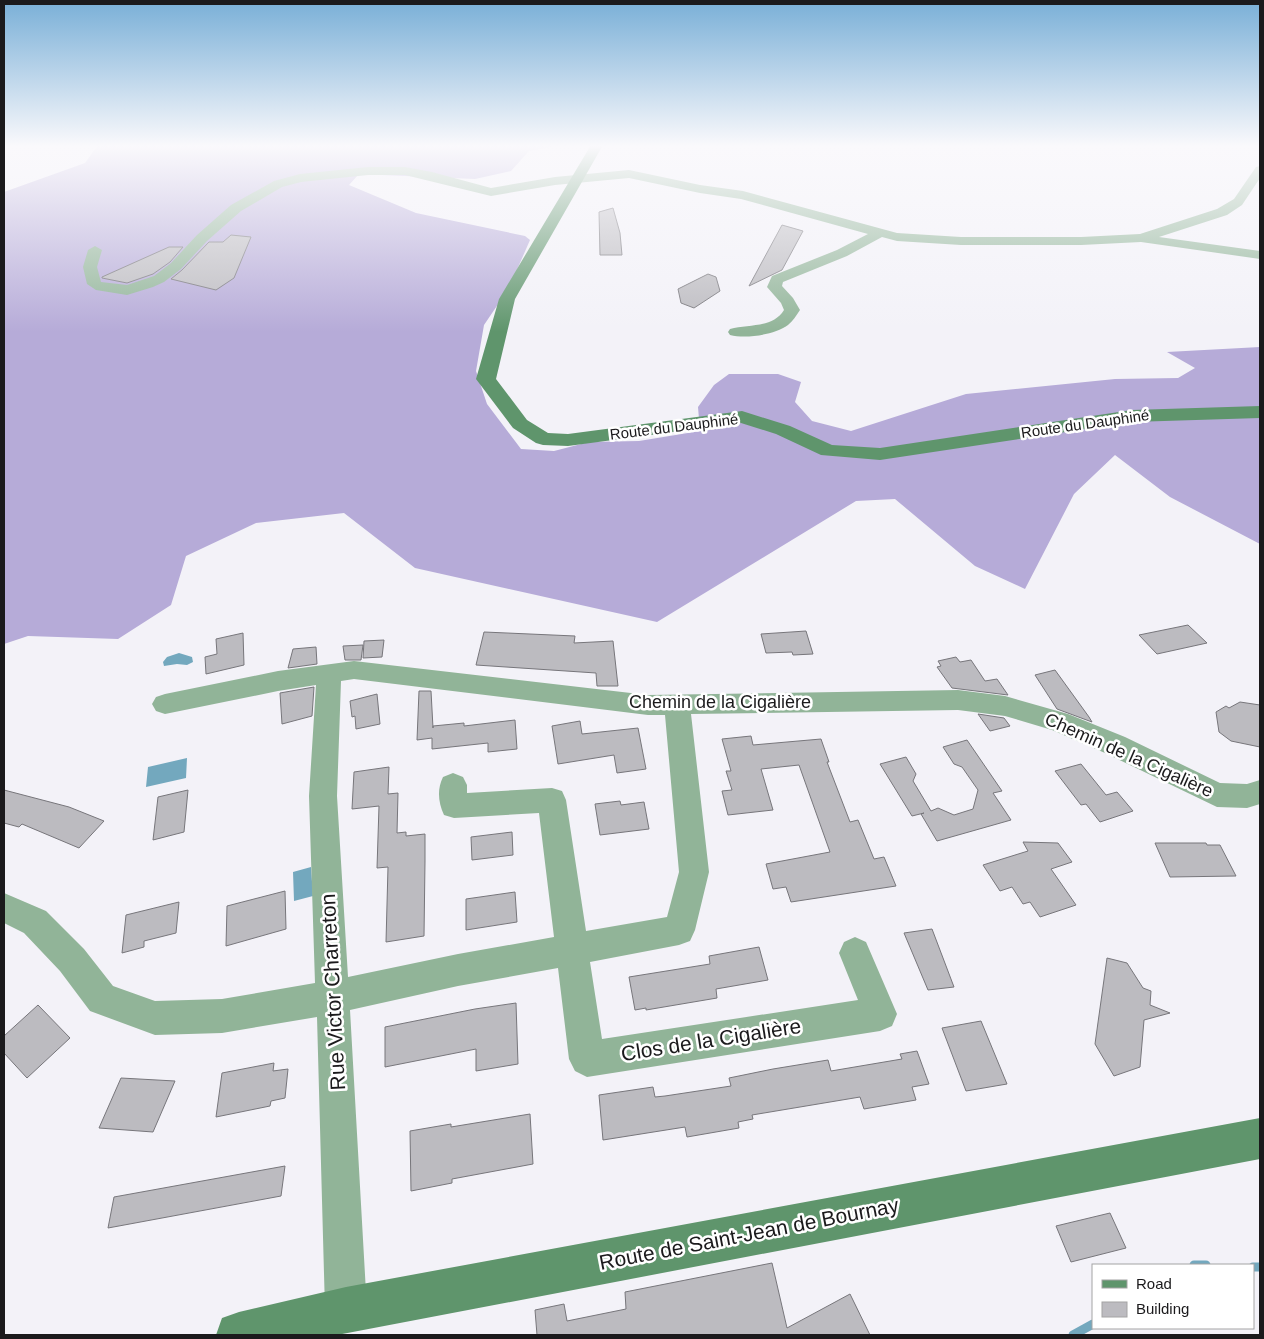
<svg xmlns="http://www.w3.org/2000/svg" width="1264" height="1339" viewBox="0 0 1264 1339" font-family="Helvetica,sans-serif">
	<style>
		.forest { fill: #b6abd8 }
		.water { fill: #73a8be }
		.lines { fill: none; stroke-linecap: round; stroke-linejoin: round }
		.stream { stroke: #73a8be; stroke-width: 9 }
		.building { fill: #bcbbc0; stroke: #77767b }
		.street { fill: #91b498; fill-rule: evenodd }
		.secondary { fill: #5f956c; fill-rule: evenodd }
		.labels { text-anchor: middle; stroke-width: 5; stroke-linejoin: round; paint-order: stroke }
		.far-street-label { font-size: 15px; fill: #1b1a1c; stroke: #fff }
		.street-label { font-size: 18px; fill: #1b1a1c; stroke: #fff }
		.near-street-label { font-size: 21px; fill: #1b1a1c; stroke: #fff }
	</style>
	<rect width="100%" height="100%" fill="#f3f2f8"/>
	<!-- forest -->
	<path class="forest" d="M98 145H563L529 151 511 171 475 179 359 174 349 185 416 213 525 236 530 240 509 288 484 325 476 371 487 404 521 449 554 451 589 442 639 441 700 431 698 407 714 385 729 374H778L801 382 795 402 812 421 851 431 966 394 1115 379 1178 378 1195 368 1167 352 1260 347V544L1170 497 1115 455 1074 494 1025 589 975 566 895 499 856 501 657 622 415 568 344 513 256 523 186 556 171 605 118 639 28 636 4 644V192L85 163Z"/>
	<!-- water -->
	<path class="water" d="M179 653 192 657 193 662 187 665 177 664 164 666 163 662 167 657Z
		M187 758 186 778 146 787 148 767Z
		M311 867 313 896 294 901 293 872Z"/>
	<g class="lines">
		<!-- stream -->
		<path class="stream" d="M1194 1265H1206
			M1253 1267H1260
			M1073 1335 1093 1324"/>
	</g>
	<!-- building -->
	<path class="building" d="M613 208 620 233 622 255H600L599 212Z
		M782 225 803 231 782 270 749 286Z
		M231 235 251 237 234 278 216 290 171 279 182 270 209 242H223Z
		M169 247H183L170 262 153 274 127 283 102 278V277Z
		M708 274 716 277 720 291 694 308 681 303 678 289Z
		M1188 625 1207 643 1157 654 1139 635Z
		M806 631 813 654 793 655 792 652 766 653 761 634Z
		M484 632 575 636 574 643 613 641 618 686H597L596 673 476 665Z
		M243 633 244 665 206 674 205 657 217 654 216 639Z
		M384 640 382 657 363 658 364 641Z
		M363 645 361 660H345L343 646Z
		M316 647 317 664 288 668 293 649Z
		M956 657 960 662 971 660 985 681 997 679 1008 695 952 688 937 667 941 666 938 661Z
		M1055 670 1089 717 1092 722 1057 709 1035 675Z
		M314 687 312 716 282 724 280 693Z
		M419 691H431L433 728V726L464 723V726L515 720 517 749 488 752V743L432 749V738L417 740Z
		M377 694 380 724 356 729 355 716 352 717 350 701Z
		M1240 702 1260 705V747L1231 741 1219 732 1216 712 1226 706 1229 708Z
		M978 714 1004 718 1010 726 990 731Z
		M580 721 582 734 638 728 646 769 617 773 614 755 558 764 552 726Z
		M751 736 753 745 821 739 829 762H827L850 822 858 820 874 859 884 857 896 886 791 902 786 887 773 889 766 864 830 852 799 765 761 769 773 810 728 815 722 791 732 790 726 771H731L722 739Z
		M967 740 1002 791 993 793 1011 820 937 841 921 814 924 813 912 816 880 764 906 757 916 774 913 781 931 811 938 808 954 815 973 809 978 790 962 767 954 764 943 747Z
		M1081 764 1106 795 1117 792 1133 811 1100 822 1086 804 1081 805 1055 771Z
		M389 767 388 794 398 793 397 833 406 832V836L425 834V861L424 936 386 942 388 867 377 868 379 806 352 809 354 772Z
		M4 790 69 807 104 821 79 848 22 824 19 827 4 823Z
		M188 790 184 832 153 840 158 797Z
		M620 801 621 805 644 802 649 829 600 835 595 804Z
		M512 832 513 855 472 860 471 837Z
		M1023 842 1058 843 1072 862 1051 869 1076 905 1040 917 1030 902 1023 904 1012 887 1000 891 983 865 1028 851Z
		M1155 843H1206L1207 845H1220L1236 876 1170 877Z
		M285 891 286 929 226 946 227 906Z
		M515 892 517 922 466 930V899Z
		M179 902 176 933 144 941V947L122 953 126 915Z
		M932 929 954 987 928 990 904 933Z
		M759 947 768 980 716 989 717 998 646 1010V1008L635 1010 629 977 710 964 709 956Z
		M1107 958 1127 963 1143 988 1151 991 1150 1005 1170 1013 1144 1020 1140 1067 1114 1076 1095 1044Z
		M516 1003 518 1064 476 1071V1049L385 1067V1027L475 1009Z
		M38 1005 70 1038 27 1078 4 1053V1036Z
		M981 1021 1007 1084 966 1091 942 1028Z
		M917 1051 929 1084 912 1087 916 1100 864 1109 860 1097 752 1115 753 1119 738 1122 739 1128 687 1137 685 1127 603 1140 599 1095 653 1087 655 1097 665 1096 731 1086 729 1078 773 1069 828 1060 831 1071 902 1059 900 1054Z
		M274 1063 273 1071 288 1069 285 1098 271 1101 270 1106 216 1117 222 1073Z
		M121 1078 175 1081 153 1132 99 1128Z
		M530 1114 533 1164 452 1179V1183L411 1191 410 1131 451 1124V1127Z
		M285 1166 281 1196 108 1228 114 1197Z
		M1110 1213 1126 1248 1071 1262 1056 1226Z
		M772 1263 787 1328 850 1294 870 1335H537L535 1310 564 1304 567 1321 626 1309 625 1292Z"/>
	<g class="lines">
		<!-- street -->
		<path class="street" d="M1260 166V178L1242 205 1227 215 1159 237 1260 251V259L1141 242 1081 245H961L897 241 882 237 847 256 783 282 782 286 793 298 800 310C796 316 793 321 788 325 774 335 746 339 730 335L728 332 730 329C749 324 773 328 784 310L781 303 767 287 772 276 837 250 868 234 741 199 700 193 629 178 555 185 491 196 405 175H368L301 182 282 187 241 211 207 241 181 269 164 282 153 287 127 295 96 290 87 284 83 267 88 250 95 246 102 250 97 267 101 282 127 285 154 276 171 263 197 235 231 205 274 181 300 174 368 167H405L432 172 491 188 555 177 629 170 700 185 743 191 897 233 961 237H1081L1140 234 1217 209 1234 199 1256 167Z
			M354 661 648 695 958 690 1005 696 1068 714 1125 737 1220 783 1247 784 1260 780V804L1247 808 1217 807 1105 753 1052 730 1005 716 958 710 691 714 709 872 695 930 690 941 679 945 590 962 602 1039 858 1000 839 953 844 942 855 937 866 942 897 1014 892 1026 880 1031 587 1077 575 1071 569 1059 558 968 458 986 350 1010 367 1310 361 1325 346 1331 331 1325 325 1310 317 1017 222 1033 155 1035 90 1011 60 971 24 933 4 923V893L46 911 84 949 113 986 155 1001 222 999 315 983 309 796 316 685 278 691 165 714 156 711 152 704 156 697 165 694 278 671ZM354 679 648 715H665L679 872 667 917 586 931 566 800 562 791 552 788 467 793V785L463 777 453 773 443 777C437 789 438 802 444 815L454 818 539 813 554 937 458 954 348 977 337 796 341 681Z"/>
		<!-- secondary -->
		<path class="secondary" d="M591 145H603L515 299 496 379 527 420 548 433 568 434 742 411 790 426 832 445 880 448 1132 410 1260 406V418L1132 422 880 460 821 455 776 434 741 423 568 446 543 445 536 443 513 428 476 379 499 299Z
			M1260 1118V1159L337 1335H216L222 1318 239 1312 346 1287Z"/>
	</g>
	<!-- sky -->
	<linearGradient id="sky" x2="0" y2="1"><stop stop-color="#79afd7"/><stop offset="0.44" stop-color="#faf9fc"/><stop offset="1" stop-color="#faf9fc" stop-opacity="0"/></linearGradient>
	<rect width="1264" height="332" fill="url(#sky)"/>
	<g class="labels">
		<!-- far-street labels -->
		<g class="far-street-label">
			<text transform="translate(1085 424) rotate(-8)" y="5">Route du Dauphiné</text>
			<text transform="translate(674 427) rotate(-7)" y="5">Route du Dauphiné</text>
		</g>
		<!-- street labels -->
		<g class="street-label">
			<text x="720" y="708">Chemin de la Cigalière</text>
			<text transform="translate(1129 755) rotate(24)" y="6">Chemin de la Cigalière</text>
		</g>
		<!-- near-street labels -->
		<g class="near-street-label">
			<text transform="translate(333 992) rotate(-93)" y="7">Rue Victor Charreton</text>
			<text transform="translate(711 1040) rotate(-9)" y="7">Clos de la Cigalière</text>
			<text transform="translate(749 1234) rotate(-11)" y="7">Route de Saint-Jean de Bournay</text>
		</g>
	</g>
	<!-- border -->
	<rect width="1264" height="1339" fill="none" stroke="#1b1a1c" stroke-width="10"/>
	<!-- legend -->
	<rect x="1092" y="1264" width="162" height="65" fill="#ffffff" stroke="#a4a3a4"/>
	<rect x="1102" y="1280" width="25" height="8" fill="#5f956c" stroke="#a4a3a4"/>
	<text x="1136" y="1289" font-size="15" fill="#1b1a1c">Road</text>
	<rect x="1102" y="1302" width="25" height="15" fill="#bcbbc0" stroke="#a4a3a4"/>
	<text x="1136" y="1314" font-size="15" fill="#1b1a1c">Building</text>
</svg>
